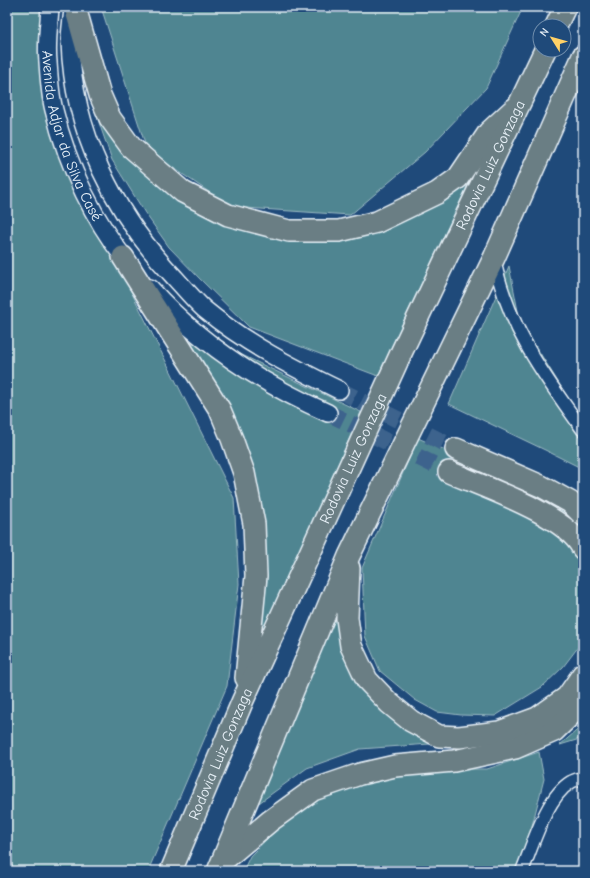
<svg xmlns="http://www.w3.org/2000/svg" width="590" height="878" viewBox="0 0 590 878" font-family="'Comic Neue',sans-serif">
	<style>
		.green { fill: #508591; stroke: #9cbbc4 }
		.lines { fill: none; stroke-linecap: round; stroke-linejoin: round }
		.secondary-tunnel { stroke: #3d638d; stroke-width: 17; stroke-dasharray: 17 8; stroke-linecap: butt }
		.street-casing { stroke: #e8f1f8; stroke-width: 15 }
		.secondary-casing { stroke: #e8f1f8; stroke-width: 20 }
		.highway-casing { stroke: #e8f1f8; stroke-width: 24 }
		.street { stroke: #1f4a7a; stroke-width: 12 }
		.secondary { stroke: #1f4a7a; stroke-width: 17 }
		.highway { stroke: #6b7e84; stroke-width: 21 }
		.labels { text-anchor: middle; stroke-width: 3; stroke-linejoin: round; paint-order: stroke }
		.street-label { font-size: 15px; fill: #e8f1f8; stroke: #1f4a7a }
	</style>
	<rect width="100%" height="100%" fill="#1f4a7a"/>
	<filter id="ink" filterUnits="userSpaceOnUse"><feTurbulence type="fractalNoise" baseFrequency=".025" numOctaves="2"/><feDisplacementMap in="SourceGraphic" scale="8" xChannelSelector="R" yChannelSelector="G"/><feConvolveMatrix kernelMatrix="1 2 1 2 8 2 1 2 1" color-interpolation-filters="sRGB"/></filter>
	<g filter="url(#ink)">
		<!-- green -->
		<path class="green" d="M7 7H42L72 173 234 498 239 584 227 686 148 871H7Z
			M101 7H523L486 88 425 152 350 215 231 207 147 150Z
			M96 90 125 139 227 211 285 229 345 225 403 205 452 175 488 142 378 376 249 327 200 279 169 247 145 213 112 160 96 114Z
			M509 266 520 321 583 422V469L545 450 449 404Z
			M167 301 240 354 361 412 262 638 265 558 234 422Z
			M418 438 559 500 583 533 582 642 563 667 542 687 495 716 461 715 437 712 415 700 380 671 365 636 362 568Z
			M339 603 358 673 433 732 430 744 360 749 307 768 252 808Z
			M583 725V738L560 745Z
			M539 752 544 779 524 857 517 871H243L250 856 311 795 417 769H487Z"/>
		<g class="lines">
			<!-- secondary-tunnel -->
			<path class="secondary-tunnel" d="M339 390 456 449
				M328 413 449 472"/>
			<!-- street casing -->
			<g class="street-casing">
				<path id="street" d="M494 259C508 327 543 375 583 430
					M522 871C533 845 546 797 571 782 574 780 579 779 583 778"/>
			</g>
			<!-- secondary casing -->
			<g class="secondary-casing">
				<g id="secondary">
					<path id="s1" d="M50 7C49 25 46 44 48 62 49 77 50 95 54 110 67 164 95 225 132 267"/>
					<path d="M73 9C72 20 70 31 70 42 73 132 114 214 175 278 184 288 194 300 204 309 245 343 292 367 339 390"/>
					<path d="M150 288C199 343 262 384 328 413"/>
				</g>
			</g>
			<!-- highway casing -->
			<g class="highway-casing">
				<g id="highway">
					<path d="M75 7 100 95 110 118 131 147 183 192 228 215 289 231H339L377 222 437 193 458 178 489 132 514 109"/>
					<path d="M556 26 565 7"/>
					<path d="M123 257 220 410 232 439 244 473 254 524 256 576 246 678"/>
					<path d="M456 449 541 486 570 502 583 515"/>
					<path d="M449 472C484 487 567 515 583 549"/>
					<path d="M349 568 347 618 351 646 367 680 389 703 411 721 439 736 459 737 499 732 537 718 567 697 583 674"/>
					<path d="M225 859 270 821 313 790 360 774 395 766 454 761 515 748 554 731 583 703"/>
					<path id="s2" d="M171 871 243 700 402 351 545 50"/>
					<path d="M218 871 349 556 494 258 583 56"/>
				</g>
			</g>
			<!-- street -->
			<use href="#street" class="street"/>
			<!-- secondary -->
			<use href="#secondary" class="secondary"/>
			<!-- highway -->
			<use href="#highway" class="highway"/>
		</g>
	</g>
	<g class="labels">
		<!-- street labels -->
		<g class="street-label">
			<text dy="5" stroke="none"><textPath href="#s1" startOffset="133">Avenida Adjar da Silva Casé</textPath></text>
			<text dy="5" stroke="none"><textPath href="#s2" startOffset="775">Rodovia Luiz Gonzaga</textPath></text>
			<text dy="5" stroke="none"><textPath href="#s2" startOffset="451">Rodovia Luiz Gonzaga</textPath></text>
			<text dy="5" stroke="none"><textPath href="#s2" startOffset="127">Rodovia Luiz Gonzaga</textPath></text>
		</g>
	</g>
	<!-- margin -->
	<rect width="590" height="878" fill="none" stroke="#1f4a7a" stroke-width="24"/>
	<rect x="12" y="12" width="566" height="854" fill="none" stroke="#e8f1f8" stroke-width="1.5" filter="url(#ink)"/>
	<!-- north arrow -->
	<g transform="translate(552 38) rotate(307)"><circle r="19" fill="#1f4a7a" stroke="#6f8dac"/>
	<path d="M0-3L7 15L0 10L-7 15Z" fill="#ffd166"/>
	<text y="-6" font-size="11" font-weight="bold" text-anchor="middle" fill="#e8f1f8">N</text>
	</g>
</svg>
